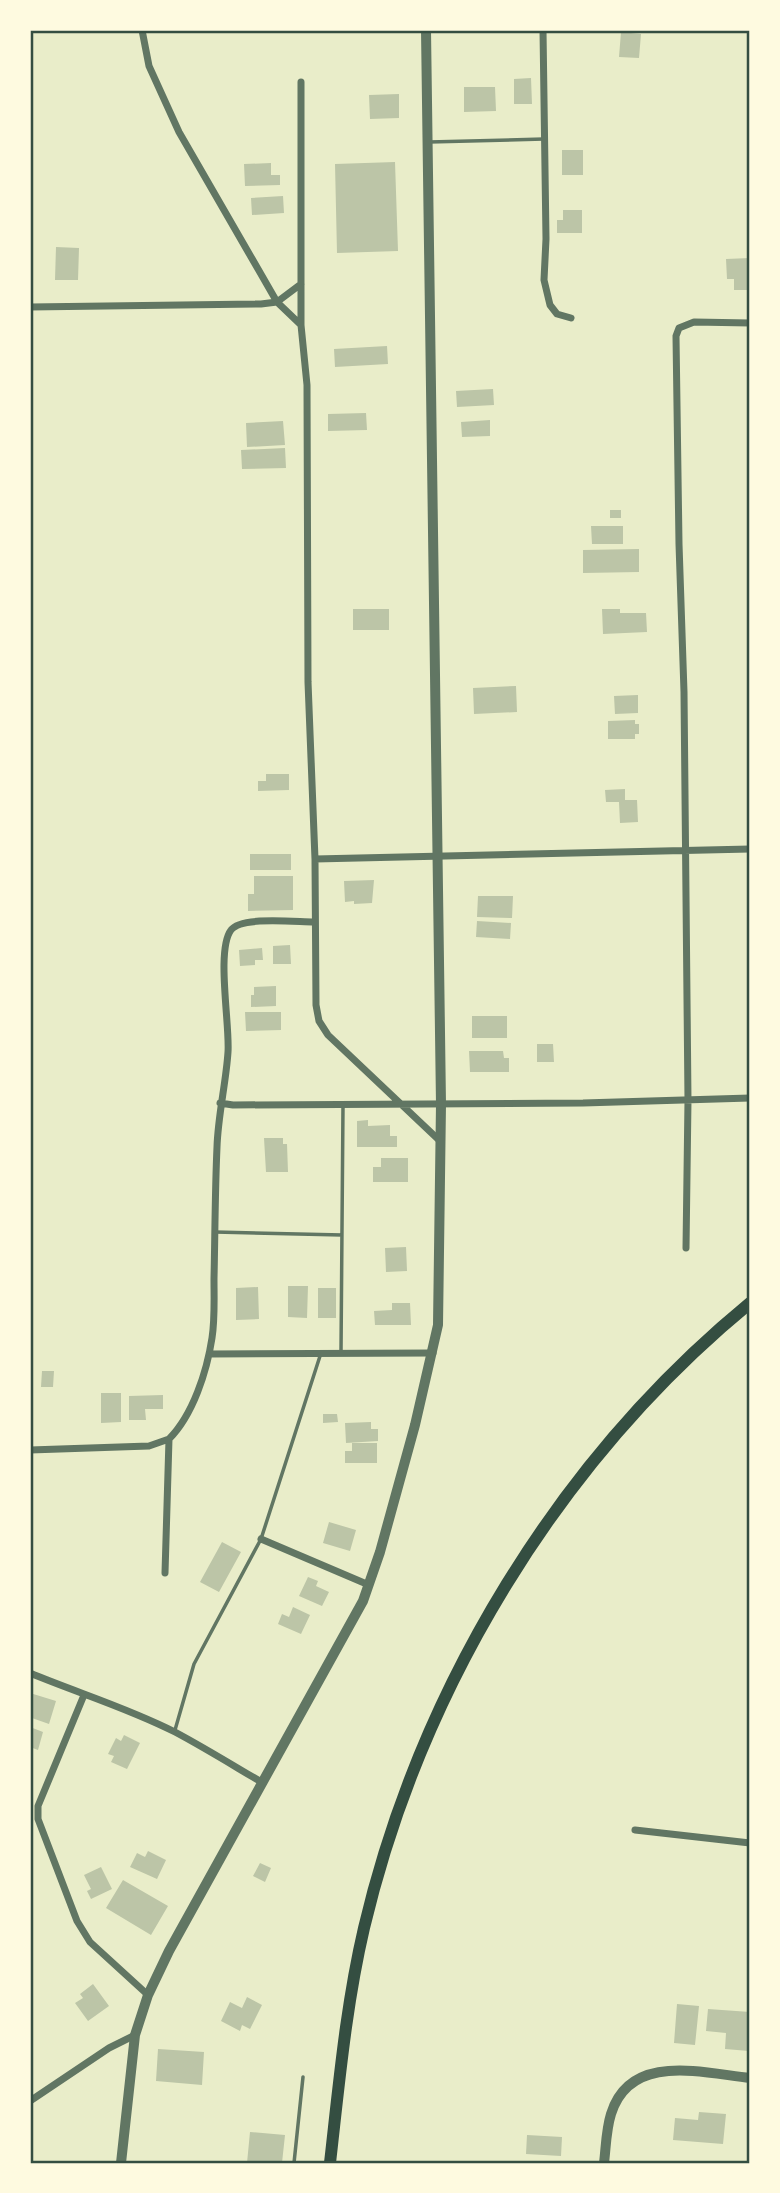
<svg xmlns="http://www.w3.org/2000/svg" width="780" height="2193" viewBox="0 0 780 2193" font-family="'Public Sans',sans-serif">
	<style>
		.building { fill: #bcc5a7 }
		.lines { fill: none; stroke-linecap: round; stroke-linejoin: round }
		.service { stroke: #617663; stroke-width: 3.5 }
		.minor { stroke: #617663; stroke-width: 7 }
		.tertiary { stroke: #617663; stroke-width: 10 }
		.trunk { stroke: #344e41; stroke-width: 12 }
		.neatline { fill: none; stroke: #344e41; stroke-width: 2.5 }
	</style>
	<rect width="100%" height="100%" fill="#e9edc9"/>
	<!-- building -->
	<path class="building" d="M621 32 641 34 639 58 619 57Z
		M531 78 532 104H514V79Z
		M464 87H495L496 111 464 112Z
		M399 94V118L370 119 369 95Z
		M562 150H583V175H562Z
		M395 162 398 251 337 253 335 164Z
		M271 163V175H280V185L245 186 244 164Z
		M283 196 284 213 252 215 251 198Z
		M563 210H582V233H557V220H563Z
		M56 247 79 248 78 280H55Z
		M750 258V290H734V279H727L726 259Z
		M387 346 388 364 335 367 334 349Z
		M493 389 494 405 457 407 456 391Z
		M366 413 367 430 328 431V414Z
		M490 420V436L462 437 461 422Z
		M283 421 285 445 247 447 246 423Z
		M285 448 286 468 242 469 241 450Z
		M610 510H621V518H610Z
		M591 526H623V544H592Z
		M639 549V572L583 573V550Z
		M353 609H389V630H353Z
		M602 609H620V613H646L647 632 603 634Z
		M516 686 517 712 474 714 473 688Z
		M638 695V713L615 714 614 696Z
		M635 720V724H639V734H635V739H608V721Z
		M266 774H289V790L258 791V781H266Z
		M625 789V800H637L638 822 620 823 619 802H606L605 790Z
		M250 854H291V870H250Z
		M254 876H293V910L248 911V894H254Z
		M374 880 372 903 354 904V901L345 902 344 881Z
		M478 896H513L512 918 477 917Z
		M477 921 511 923 510 939 476 937Z
		M290 945 291 964H273V946Z
		M262 948 263 960H255V965L240 966 239 950Z
		M276 986V1006L251 1007V995H254V987Z
		M245 1012H281V1030L246 1031Z
		M472 1016H507V1038H472Z
		M537 1044H553L554 1062H537Z
		M469 1051H503L504 1058H509V1072H470Z
		M368 1120V1126L390 1125V1136H397V1147H357V1121Z
		M264 1138H283V1144H287L288 1172H266Z
		M381 1158H408V1182H373V1167H381Z
		M406 1247 407 1271 386 1272 385 1248Z
		M288 1286H308L307 1318 288 1317Z
		M258 1287 259 1319 236 1320V1288Z
		M318 1288H336V1318H318Z
		M392 1303H410L411 1325H375L374 1311 392 1310Z
		M42 1371H54L53 1387H41Z
		M101 1393H121V1422L101 1423Z
		M163 1395V1409H145L146 1420H129V1396Z
		M323 1414H337L338 1422 323 1423Z
		M371 1422V1429H378V1441L346 1443 345 1423Z
		M352 1443H377V1463H345V1451H352Z
		M329 1522 356 1530 350 1551 323 1543Z
		M222 1542 241 1552 219 1592 200 1582Z
		M308 1577 318 1581 316 1586 329 1592 322 1606 299 1596Z
		M293 1607 310 1615 301 1634 278 1624 282 1614 289 1617Z
		M30 1693 56 1701 49 1724 32 1718 33 1713 30 1712Z
		M30 1727 43 1732 38 1750 30 1747Z
		M124 1735 140 1743 127 1769 111 1762 114 1756 108 1754 116 1738 121 1741Z
		M148 1851 166 1860 157 1879 130 1867 137 1853 145 1857Z
		M260 1863 271 1868 265 1882 253 1876Z
		M101 1867 112 1889 91 1899 87 1891 91 1889 84 1875Z
		M123 1880 168 1906 151 1935 106 1908Z
		M93 1984 109 2006 88 2021 75 2003 83 1998 80 1994Z
		M247 1997 262 2005 250 2029 242 2025 240 2031 221 2021 230 2002 242 2008Z
		M677 2004 699 2006 695 2045 674 2043Z
		M708 2009 750 2012 749 2051 725 2049 726 2033 706 2031Z
		M158 2049 204 2052 202 2085 156 2081Z
		M699 2112 726 2114 723 2144 673 2140 675 2118 698 2120Z
		M250 2132 285 2135 282 2163H247Z
		M527 2135 562 2137 561 2156 526 2154Z"/>
	<g class="lines">
		<!-- service -->
		<path class="service" d="M429 142 544 139
			M215 1232 342 1235
			M341 1352 343 1106
			M175 1730 194 1664 261 1539 321 1353
			M294 2163 303 2077"/>
		<!-- minor -->
		<path class="minor" d="M142 30 149 66 179 132 277 302 301 325 307 385 308 682 315 859 316 1005 319 1021 328 1035 440 1141
			M543 30 546 239 544 280 550 305 557 314 571 318
			M301 82V325
			M30 307 261 304 277 302 301 284
			M315 859 750 849
			M220 1103 233 1105 583 1103 750 1098
			M686 1248 688 1100 684 692 679 544 676 336 679 328 694 322 750 323
			M209 1354 433 1353
			M30 1450 149 1446 169 1439
			M261 1539 369 1585
			M165 1573 169 1439C193 1415 207 1371 212 1338 215 1319 214 1299 214 1279 215 1235 215 1191 217 1147 218 1115 226 1083 228 1052 230 1025 216 950 231 930 241 916 296 922 314 922
			M30 1673C78 1693 128 1708 175 1732 205 1748 234 1766 263 1783
			M84 1695 38 1806V1819L77 1921 90 1942 148 1995
			M635 1830 750 1843
			M30 2101 109 2048 135 2035"/>
		<!-- tertiary -->
		<path class="tertiary" d="M121 2163 135 2035 148 1995 169 1951 363 1601 380 1552 415 1425 438 1325 441 1104 426 30
			M604 2163C606 2147 606 2130 611 2114 630 2052 702 2073 750 2078"/>
		<!-- trunk -->
		<path class="trunk" d="M330 2163C339 2084 346 2005 364 1928 421 1687 559 1460 750 1303"/>
	</g>
	<!-- border -->
	<rect width="780" height="2193" fill="none" stroke="#fefae0" stroke-width="63"/>
	<rect x="32" y="32" width="716" height="2130" class="neatline"/>
</svg>
